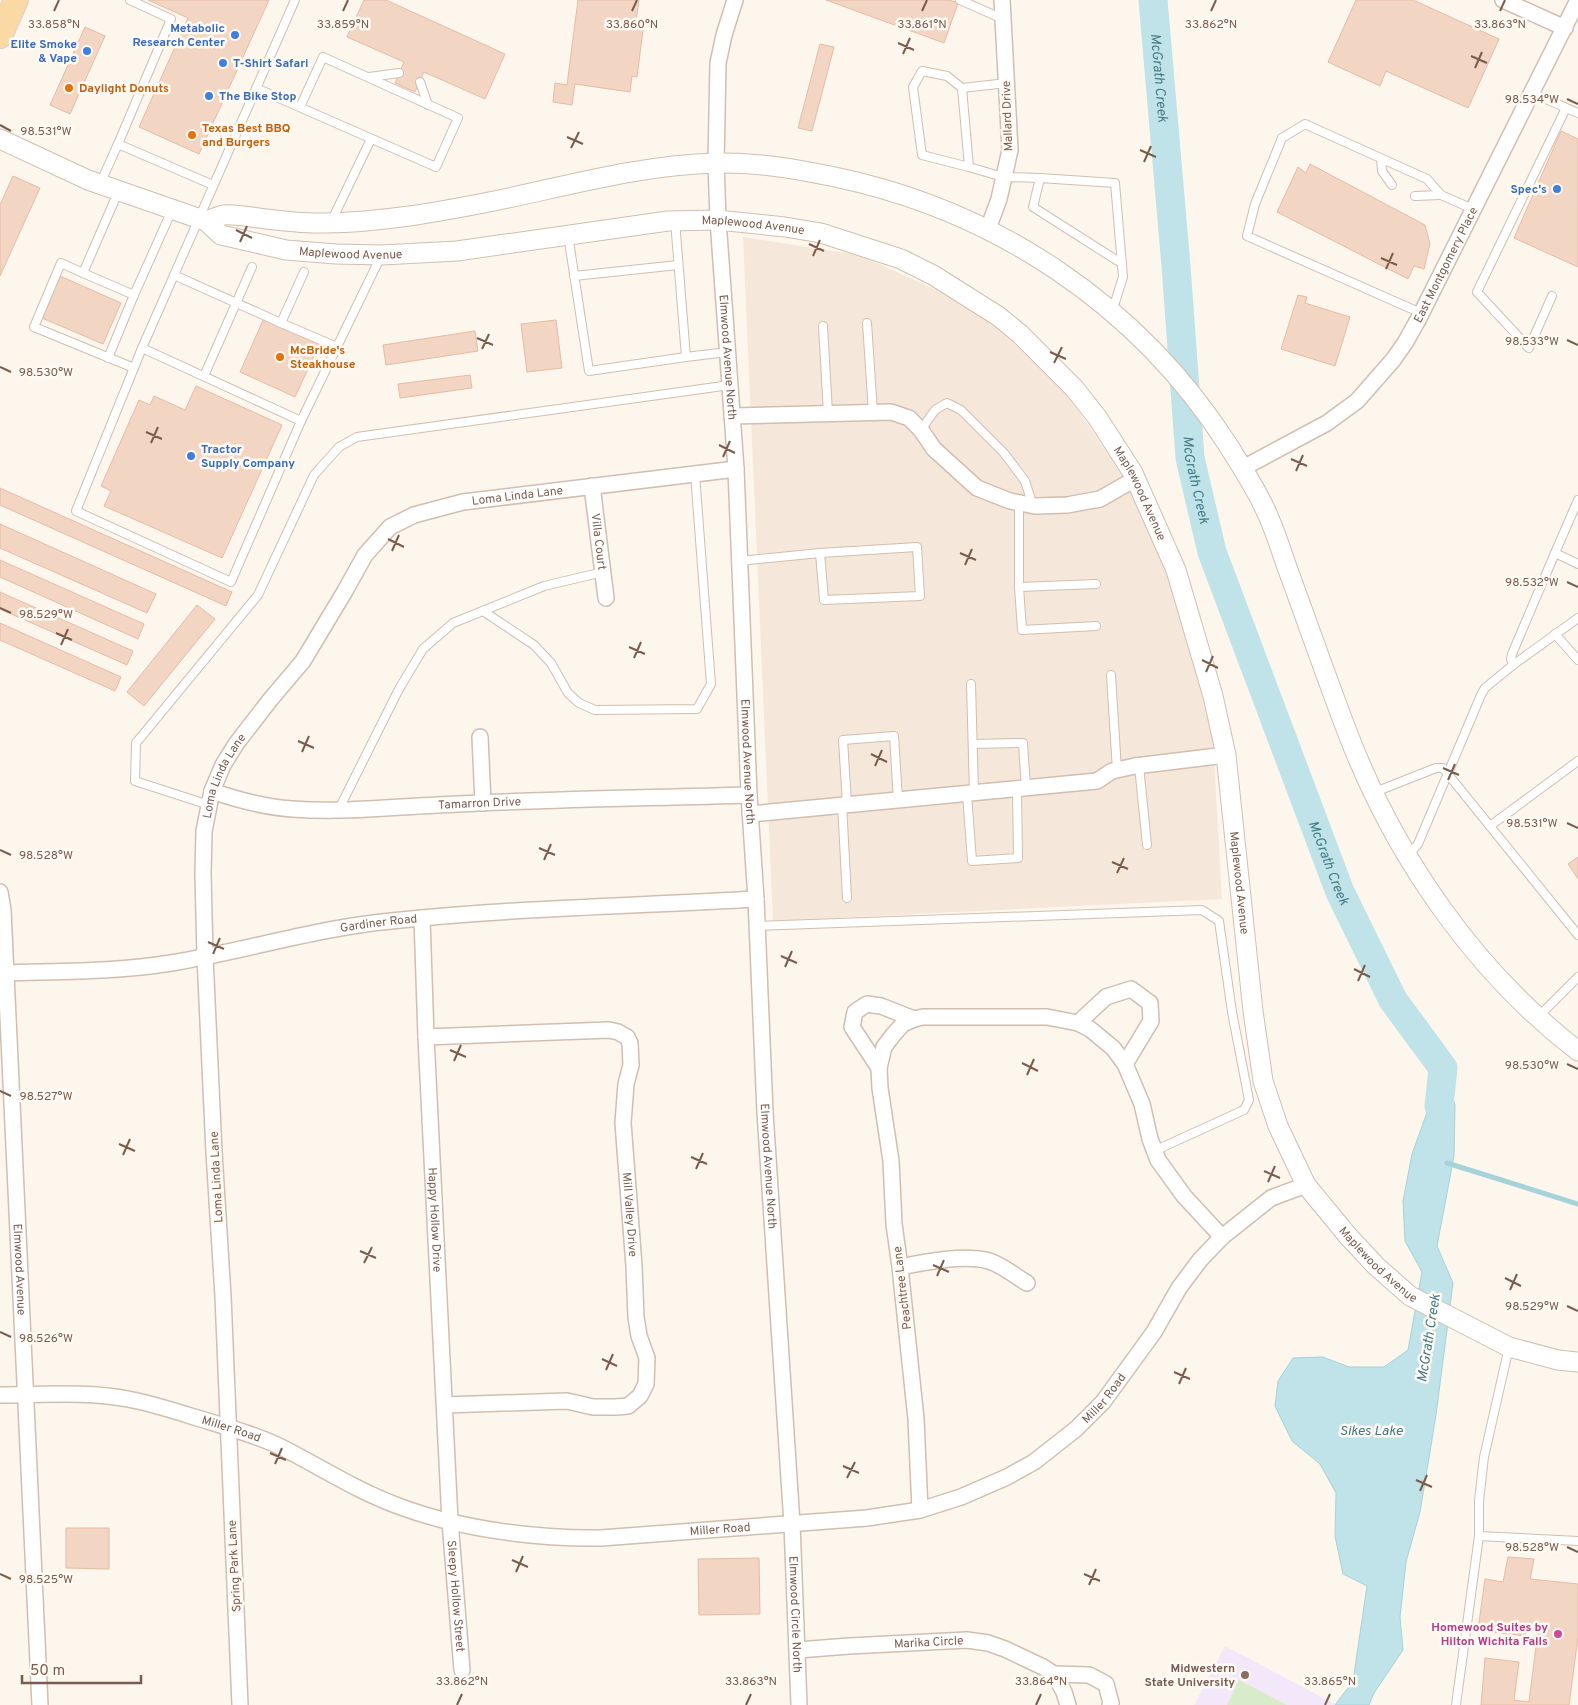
<svg xmlns="http://www.w3.org/2000/svg" width="1578" height="1705" font-family="Overpass,sans-serif">
  <style>
    .residential { fill: #f5e8da }
    .education { fill: #f3e8fa }
    .green { fill: #d8ecc9 }
    .water { fill: #bfe3e8; stroke: #a5d3da }
    .lines { fill: none; stroke-linecap: round; stroke-linejoin: round }
    .stream { stroke: #a5d3da; stroke-width: 5 }
    .river { stroke: #bfe3e8; stroke-width: 29 }
    .building { fill: #f3d5c3; stroke: #e6bba3 }
    .service-casing { stroke: #d1beb0; stroke-width: 10 }
    .minor-casing { stroke: #d1beb0; stroke-width: 18 }
    .tertiary-casing { stroke: #d1beb0; stroke-width: 21 }
    .primary-casing { stroke: #dad1cd; stroke-width: 26 }
    .service { stroke: #fff; stroke-width: 8 }
    .minor { stroke: #fff; stroke-width: 15 }
    .tertiary { stroke: #fff; stroke-width: 19 }
    .primary { stroke: #fbd9a5; stroke-width: 24 }
    .ticks { fill: none; stroke: #7a5c4d; stroke-width: 2 }
    .shop-dot { fill: #3f7fe0; stroke: #fffaf3; stroke-width: 2 }
    .food-dot { fill: #e8710a; stroke: #fffaf3; stroke-width: 2 }
    .hotel-dot { fill: #d1479c; stroke: #fffaf3; stroke-width: 2 }
    .education-dot { fill: #8d6e63; stroke: #fffaf3; stroke-width: 2 }
    .labels { text-anchor: middle; stroke-width: 5; stroke-linejoin: round; paint-order: stroke }
    .shop-label { font-size: 12px; font-weight: bold; fill: #366cbe; stroke: #fffaf3; text-anchor: end }
    .food-label { font-size: 12px; font-weight: bold; fill: #c56008; stroke: #fffaf3; text-anchor: start }
    .street-label { font-size: 12px; fill: #7a5c4d; stroke: #fffaf3 }
    .hotel-label { font-size: 12px; font-weight: bold; fill: #b23c85; stroke: #fffaf3; text-anchor: end }
    .education-label { font-size: 12px; font-weight: bold; fill: #785e54; stroke: #fffaf3; text-anchor: end }
    .water-label { font-size: 14px; font-style: italic; fill: #437c86; stroke: #fffaf3 }
    .ticks-label { font-size: 12px; text-anchor: middle; fill: #7a5c4d; stroke: #fffaf3; stroke-width: 5; stroke-linejoin: round; paint-order: stroke }
  </style>
  <rect width="100%" height="100%" fill="#fdf6ec"/>
  <path class="residential" d="M743 237 859 255 965 303 1055 377 1121 473 1169 570 1213 738 1222 899 773 921Z"/>
  <path class="education" d="M1225 1646 1337 1705H1194Z"/>
  <path class="green" d="M1239 1680 1287 1705H1227Z"/>
  <path class="water" d="M1443 1068 1455 1105 1454 1156 1437 1246 1453 1283 1436 1415 1420 1512 1406 1562 1400 1617 1403 1650 1374 1693 1369 1705H1335L1353 1681 1367 1586 1343 1574 1335 1536 1336 1493 1320 1464 1292 1441 1275 1406 1278 1381 1293 1358 1323 1357 1349 1367H1384L1408 1350 1422 1272 1405 1241 1403 1201 1412 1154Z"/>
  <g class="lines">
    <path class="stream" d="M1447 1163 1578 1204"/>
    <path class="river" id="s1" d="M1153 0 1176 266 1190 458 1212 552 1340 892 1393 1000 1443 1068 1439 1106"/>
  </g>
  <g class="building">
    <path d="M148 0H269L199 154 139 127 188 18Z"/>
    <path d="M364 0H386L505 54 485 99 424 72 415 92 395 83 404 62 347 37Z"/>
    <path d="M578 0H639L635 28 643 30 637 77 632 76 630 92 575 84 572 105 553 102 555 83 567 85Z"/>
    <path d="M826 0H949L958 3 944 43Z"/>
    <path d="M1356 0H1413L1499 39 1468 108 1386 71 1380 86 1328 62Z"/>
    <path d="M85 27 105 36 70 114 50 105Z"/>
    <path d="M820 44 834 47 812 131 798 128Z"/>
    <path d="M1561 131 1578 139V267L1514 238Z"/>
    <path d="M1310 164 1425 225 1430 244 1424 269 1414 266 1408 279 1277 212 1298 167 1306 173Z"/>
    <path d="M13 176 40 188 0 276V205Z"/>
    <path d="M60 276 121 303 103 344 42 318Z"/>
    <path d="M1298 295 1307 297 1305 303 1350 317 1335 366 1281 349Z"/>
    <path d="M264 318 320 343 295 397 240 372Z"/>
    <path d="M556 320 562 368 527 372 521 324Z"/>
    <path d="M475 331 478 351 386 365 383 345Z"/>
    <path d="M470 375 472 388 400 398 398 384Z"/>
    <path d="M196 386 282 425 222 558 104 506 111 491 101 486 139 400 150 405 154 396 185 410Z"/>
    <path d="M0 488 232 592 226 606 0 505Z"/>
    <path d="M0 524 156 594 147 613 0 548Z"/>
    <path d="M0 560 144 624 138 639 0 577Z"/>
    <path d="M0 592 133 651 127 665 0 609Z"/>
    <path d="M197 605 215 619 144 706 127 692Z"/>
    <path d="M0 623 121 677 115 691 0 640Z"/>
    <path d="M1578 857V879L1568 864Z"/>
    <path d="M66 1528H109V1569L66 1568Z"/>
    <path d="M1508 1557 1534 1559 1530 1579 1578 1584V1637L1569 1705H1481L1485 1658 1519 1662 1514 1700 1529 1702 1538 1631 1526 1630 1525 1636 1478 1630 1485 1579 1503 1582Z"/>
    <path d="M759 1558 760 1614 699 1615 698 1559Z"/>
  </g>
  <g class="lines">
    <defs>
      <g id="service">
        <path d="M295 0 142 348 301 421 381 256"/>
        <path d="M960 0 1003 19"/>
        <path d="M369 77 399 73"/>
        <path d="M420 82 428 105"/>
        <path d="M1007 83 962 88 969 167 1003 177 1040 178"/>
        <path d="M256 88 436 167 458 118 323 57 300 107"/>
        <path d="M962 88 947 76 922 71 913 87 922 155 969 167"/>
        <path d="M1532 93 1578 113"/>
        <path d="M118 144 171 19 130 0"/>
        <path d="M1381 159 1382 171 1392 185"/>
        <path d="M100 184 118 144 213 185"/>
        <path d="M119 190 83 273 134 295 172 210"/>
        <path d="M1415 196 1441 195"/>
        <path d="M332 220 371 139"/>
        <path d="M675 221 686 357 727 352"/>
        <path d="M568 235 589 371 686 357"/>
        <path d="M83 273 61 263 34 327 134 368"/>
        <path d="M174 275 281 323 304 272"/>
        <path d="M574 276 678 265"/>
        <path d="M1552 296 1529 348 1477 292 1566 108"/>
        <path d="M1112 312 1123 277 1115 183 1040 178 1033 207 1121 263"/>
        <path d="M1421 313 1247 236 1255 204 1282 138 1305 124 1427 179 1441 195 1473 209"/>
        <path d="M281 323 337 347"/>
        <path d="M867 323 873 412"/>
        <path d="M823 326 828 413"/>
        <path d="M142 348 76 511 231 582 301 421"/>
        <path d="M108 358 134 295"/>
        <path d="M204 376 252 267"/>
        <path d="M921 430 935 410 947 403 961 410 1004 453 1025 481 1033 506"/>
        <path d="M1019 503V587L1022 630 1096 626"/>
        <path d="M1555 553 1578 500"/>
        <path d="M739 561 820 553 917 547 920 596 824 600 820 553"/>
        <path d="M1019 587 1096 584"/>
        <path d="M483 611 534 645 551 663 568 693 579 703 595 710 697 709 711 684 695 474"/>
        <path d="M1555 634 1578 660"/>
        <path d="M1513 665 1578 618"/>
        <path d="M1111 675 1117 770"/>
        <path d="M971 684 974 793"/>
        <path d="M973 744 1023 743 1026 788"/>
        <path d="M1139 766 1147 845"/>
        <path d="M1375 792 1436 768H1443L1578 935"/>
        <path d="M967 794 972 861 1018 858 1017 789"/>
        <path d="M842 804 847 898"/>
        <path d="M847 804 843 740 894 736 898 800"/>
        <path d="M209 805 135 781 136 743 258 595 314 475 339 447 357 437 730 385"/>
        <path d="M339 809 399 689 423 649 453 623 544 586 603 572"/>
        <path d="M1490 826 1578 761"/>
        <path d="M1408 856 1418 844 1481 695 1485 688 1513 665 1511 659 1512 654 1555 553 1578 564"/>
        <path d="M757 926 1202 910 1219 921 1232 1012 1249 1100 1244 1110 1154 1151"/>
        <path d="M1538 1017 1578 977"/>
        <path d="M1509 1347 1484 1457 1479 1501V1536L1578 1541"/>
        <path d="M1456 1705 1479 1536"/>
      </g>
      <g id="minor">
        <path id="s2" d="M735 0 724 35 718 63 716 163 718 220 736 469 749 795 756 899 765 1112 792 1524 799 1705"/>
        <path d="M1503 0 1565 28"/>
        <path d="M988 229 999 199 1010 150 1002 0"/>
        <path d="M732 416 891 412 909 418 921 430 934 449 977 488 1010 501 1035 506 1067 505 1100 499 1135 479"/>
        <path id="s3" d="M1243 468 1327 423 1357 401 1393 360 1405 343 1419 318 1578 0"/>
        <path id="s4" d="M592 486 606 598"/>
        <path d="M480 737 483 803"/>
        <path id="s5" d="M212 791C238 800 264 807 292 809 348 813 403 806 458 804 555 799 652 798 749 795"/>
        <path d="M750 814 1097 781 1112 771 1135 766 1226 755"/>
        <path id="s6" d="M0 892 3 910 40 1705"/>
        <path id="s7" d="M422 918 426 1037 450 1521 462 1670"/>
        <path id="s8" d="M4 973C60 971 116 972 171 963 245 951 317 928 391 921 512 908 635 906 756 899"/>
        <path d="M1078 1023 1106 997 1131 989 1150 1003 1151 1021 1125 1064"/>
        <path id="s9" d="M426 1037 609 1030 618 1032 627 1037 630 1043 631 1065 626 1084 623 1123 634 1266 636 1317 639 1336 647 1358 646 1384 640 1396 628 1406 616 1407H593L567 1401 445 1405"/>
        <path d="M879 1068 852 1027 855 1012 867 1004 881 1006 914 1019"/>
        <path d="M900 1267C925 1262 965 1254 989 1261 1002 1265 1015 1276 1027 1283"/>
        <path id="s10" d="M0 1395C42 1395 86 1391 128 1399 150 1403 172 1410 194 1417 223 1426 255 1434 283 1448 322 1468 359 1492 401 1507 460 1529 538 1539 601 1538L867 1518 920 1510 961 1497 1007 1477 1034 1462 1076 1429 1103 1402 1154 1332 1179 1288 1200 1260 1222 1237 1271 1198 1306 1185"/>
        <path d="M920 1510 916 1419 900 1267 894 1224 891 1161 880 1088 879 1068 884 1047 893 1035 903 1024 914 1019 923 1017H1047L1078 1023 1090 1029 1113 1048 1125 1064 1142 1104 1150 1139 1158 1160 1184 1196 1222 1237"/>
        <path id="s11" d="M798 1650 849 1646 967 1640 988 1643 1005 1649 1043 1667 1054 1674 1064 1692 1068 1705"/>
        <path d="M1054 1674 1089 1675 1106 1684 1111 1703 1110 1705"/>
        <path id="s12" d="M240 1705 223 1296 214 1152 205 957 203 874 204 831 212 791 223 765 236 744 270 700 303 661 345 591 365 555 390 527 414 515 463 502 736 469"/>
      </g>
      <g id="tertiary">
        <path id="s13" d="M0 139 88 180 206 221 221 235 286 250 336 254 382 255 457 251 668 221 718 220 785 227 821 233 901 259 933 275 998 316 1020 334 1074 388 1097 417 1133 473 1176 570 1213 696 1226 755 1253 1011 1263 1081 1278 1126 1306 1185 1348 1236 1376 1266 1410 1296 1509 1347 1558 1360 1578 1362"/>
        <path d="M206 221C212 219 218 216 224 215 232 214 243 216 251 217 275 220 300 224 325 223 382 222 433 213 489 202 564 187 639 165 716 163 756 162 796 169 835 177 997 211 1138 305 1228 445 1241 466 1255 487 1265 509 1276 531 1282 555 1291 578 1310 630 1328 682 1348 734 1395 856 1474 971 1578 1051"/>
      </g>
      <path id="primary" d="M0 36 16 0"/>
    </defs>
    <use href="#service" class="service-casing"/>
    <use href="#minor" class="minor-casing"/>
    <use href="#tertiary" class="tertiary-casing"/>
    <use href="#primary" class="primary-casing"/>
    <use href="#service" class="service"/>
    <use href="#minor" class="minor"/>
    <use href="#tertiary" class="tertiary"/>
    <use href="#primary" class="primary"/>
  </g>
  <path class="ticks" d="M54 11 59 0M343 11 348 0M632 11 637 0M922 11 927 0M1211 11 1216 0M1500 11 1505 0M898 43 914 50M903 54 910 38M1471 56 1487 63M1475 68 1482 52M1567 99 1578 104M0 125 11 131M567 137 583 144M571 148 579 132M1140 150 1156 157M1144 162 1151 146M236 230 252 238M240 242 247 226M809 244 824 251M813 256 820 240M1381 258 1397 265M1386 269 1393 253M477 338 493 345M1567 340 1578 345M482 349 489 334M1050 352 1066 359M1054 363 1062 347M0 367 11 372M146 432 162 439M151 443 158 427M719 445 735 453M723 457 730 441M1291 459 1307 466M1296 471 1303 455M388 539 404 547M392 551 399 535M960 553 976 560M965 565 972 549M1567 582 1578 587M0 608 11 613M56 633 72 640M61 645 68 629M629 647 645 654M634 658 641 642M1202 660 1218 668M1206 672 1213 656M298 741 314 748M302 752 309 736M871 754 887 762M875 766 882 750M1443 768 1459 775M1448 780 1455 764M1567 823 1578 828M539 848 555 855M0 850 11 855M544 860 551 844M1112 862 1128 869M1117 873 1124 858M208 942 224 949M213 954 220 938M781 956 797 963M785 967 792 951M1354 969 1370 977M1358 981 1365 965M450 1050 466 1057M454 1061 461 1045M1022 1063 1038 1071M1567 1064 1578 1069M1027 1075 1034 1059M0 1091 11 1096M119 1144 135 1151M123 1155 130 1139M691 1157 707 1164M696 1169 703 1153M1264 1171 1280 1178M1268 1182 1275 1166M360 1251 376 1258M364 1263 372 1247M933 1265 949 1272M937 1276 944 1260M1505 1278 1521 1286M1510 1290 1517 1274M1567 1306 1578 1311M0 1332 11 1337M602 1359 617 1366M606 1370 613 1354M1174 1372 1190 1379M1179 1384 1186 1368M270 1453 286 1460M275 1464 282 1448M843 1466 859 1473M847 1478 855 1462M1416 1480 1432 1487M1420 1491 1427 1475M1567 1547 1578 1552M512 1560 528 1567M516 1572 523 1556M0 1574 11 1579M1084 1574 1100 1581M1089 1585 1096 1569M457 1705 462 1694M746 1705 751 1694M1036 1705 1041 1694M1325 1705 1330 1694"/>
  <g class="shop-dot">
    <circle cx="235" cy="35" r="5"/>
    <circle cx="87" cy="51" r="5"/>
    <circle cx="223" cy="63" r="5"/>
    <circle cx="209" cy="96" r="5"/>
    <circle cx="1557" cy="189" r="5"/>
    <circle cx="191" cy="456" r="5"/>
  </g>
  <g class="food-dot">
    <circle cx="69" cy="88" r="5"/>
    <circle cx="192" cy="135" r="5"/>
    <circle cx="280" cy="357" r="5"/>
  </g>
  <circle class="hotel-dot" cx="1558" cy="1634" r="5"/>
  <circle class="education-dot" cx="1245" cy="1675" r="5"/>
  <g class="labels">
    <g class="shop-label">
      <text x="225" y="32">Metabolic<tspan x="225" dy="14">Research Center</tspan></text>
      <text x="77" y="48">Elite Smoke<tspan x="77" dy="14">&amp; Vape</tspan></text>
      <text x="233" y="67" text-anchor="start">T-Shirt Safari</text>
      <text x="219" y="100" text-anchor="start">The Bike Stop</text>
      <text x="1547" y="193">Spec's</text>
      <text x="201" y="453" text-anchor="start">Tractor<tspan x="201" dy="14">Supply Company</tspan></text>
    </g>
    <g class="food-label">
      <text x="79" y="92">Daylight Donuts</text>
      <text x="202" y="132">Texas Best BBQ<tspan x="202" dy="14">and Burgers</tspan></text>
      <text x="290" y="354">McBride's<tspan x="290" dy="14">Steakhouse</tspan></text>
    </g>
    <g class="street-label">
      <text transform="translate(1007 116) rotate(-92)" y="4">Mallard Drive</text>
      <text dy="4" stroke="none"><textPath href="#s13" startOffset="779">Maplewood Avenue</textPath></text>
      <text dy="4" stroke="none"><textPath href="#s13" startOffset="374">Maplewood Avenue</textPath></text>
      <text dy="4" stroke="none"><textPath href="#s3" startOffset="296">East Montgomery Place</textPath></text>
      <text dy="4" stroke="none"><textPath href="#s2" startOffset="360">Elmwood Avenue North</textPath></text>
      <text dy="4" stroke="none"><textPath href="#s13" startOffset="1274">Maplewood Avenue</textPath></text>
      <text dy="4" stroke="none"><textPath href="#s12" startOffset="1368">Loma Linda Lane</textPath></text>
      <text dy="4" stroke="none"><textPath href="#s4" startOffset="56">Villa Court</textPath></text>
      <text dy="4" stroke="none"><textPath href="#s2" startOffset="765">Elmwood Avenue North</textPath></text>
      <text dy="4" stroke="none"><textPath href="#s12" startOffset="934">Loma Linda Lane</textPath></text>
      <text dy="4" stroke="none"><textPath href="#s5" startOffset="270">Tamarron Drive</textPath></text>
      <text dy="4" stroke="none"><textPath href="#s13" startOffset="1679">Maplewood Avenue</textPath></text>
      <text dy="4" stroke="none"><textPath href="#s8" startOffset="379">Gardiner Road</textPath></text>
      <text dy="4" stroke="none"><textPath href="#s2" startOffset="1170">Elmwood Avenue North</textPath></text>
      <text transform="translate(216 1177) rotate(-93)" y="4">Loma Linda Lane</text>
      <text dy="4" stroke="none"><textPath href="#s9" startOffset="382">Mill Valley Drive</textPath></text>
      <text dy="4" stroke="none"><textPath href="#s7" startOffset="302">Happy Hollow Drive</textPath></text>
      <text dy="4" stroke="none"><textPath href="#s13" startOffset="2099">Maplewood Avenue</textPath></text>
      <text dy="4" stroke="none"><textPath href="#s6" startOffset="378">Elmwood Avenue</textPath></text>
      <text transform="translate(902 1288) rotate(-97)" y="4">Peachtree Lane</text>
      <text dy="4" stroke="none"><textPath href="#s10" startOffset="1166">Miller Road</textPath></text>
      <text dy="4" stroke="none"><textPath href="#s10" startOffset="236">Miller Road</textPath></text>
      <text dy="4" stroke="none"><textPath href="#s10" startOffset="746">Miller Road</textPath></text>
      <text transform="translate(234 1566) rotate(-93)" y="4">Spring Park Lane</text>
      <text dy="4" stroke="none"><textPath href="#s7" startOffset="679">Sleepy Hollow Street</textPath></text>
      <text dy="4" stroke="none"><textPath href="#s2" startOffset="1619">Elmwood Circle North</textPath></text>
      <text dy="4" stroke="none"><textPath href="#s11" startOffset="131">Marika Circle</textPath></text>
    </g>
    <g class="hotel-label">
      <text x="1548" y="1631">Homewood Suites by<tspan x="1548" dy="14">Hilton Wichita Falls</tspan></text>
    </g>
    <g class="education-label">
      <text x="1235" y="1672">Midwestern<tspan x="1235" dy="14">State University</tspan></text>
    </g>
    <g class="water-label">
      <text dy="5" stroke="none"><textPath href="#s1" startOffset="78">McGrath Creek</textPath></text>
      <text dy="5" stroke="none"><textPath href="#s1" startOffset="482">McGrath Creek</textPath></text>
      <text dy="5" stroke="none"><textPath href="#s1" startOffset="888">McGrath Creek</textPath></text>
      <text transform="translate(1428 1338) rotate(-81)" y="5">McGrath Creek</text>
      <text x="1371" y="1435">Sikes Lake</text>
    </g>
  </g>
  <g class="ticks-label">
    <text x="54" y="28">33.858°N</text>
    <text x="343" y="28">33.859°N</text>
    <text x="922" y="28">33.861°N</text>
    <text x="1211" y="28">33.862°N</text>
    <text x="1500" y="28">33.863°N</text>
    <text x="632" y="28">33.860°N</text>
    <text x="1532" y="103">98.534°W</text>
    <text x="46" y="135">98.531°W</text>
    <text x="1532" y="345">98.533°W</text>
    <text x="46" y="376">98.530°W</text>
    <text x="1532" y="586">98.532°W</text>
    <text x="46" y="618">98.529°W</text>
    <text x="1532" y="827">98.531°W</text>
    <text x="46" y="859">98.528°W</text>
    <text x="1532" y="1069">98.530°W</text>
    <text x="46" y="1100">98.527°W</text>
    <text x="1532" y="1310">98.529°W</text>
    <text x="46" y="1342">98.526°W</text>
    <text x="1532" y="1551">98.528°W</text>
    <text x="46" y="1583">98.525°W</text>
    <text x="462" y="1685">33.862°N</text>
    <text x="751" y="1685">33.863°N</text>
    <text x="1041" y="1685">33.864°N</text>
    <text x="1330" y="1685">33.865°N</text>
  </g>
  <path d="M22 1675v8h119v-8" fill="none" stroke="#7a5c4d" stroke-width="2.5"/>
  <text x="30" y="1675" font-size="15" fill="#7a5c4d" stroke="#fffaf3" stroke-width="4" paint-order="stroke">50 m</text>
</svg>
